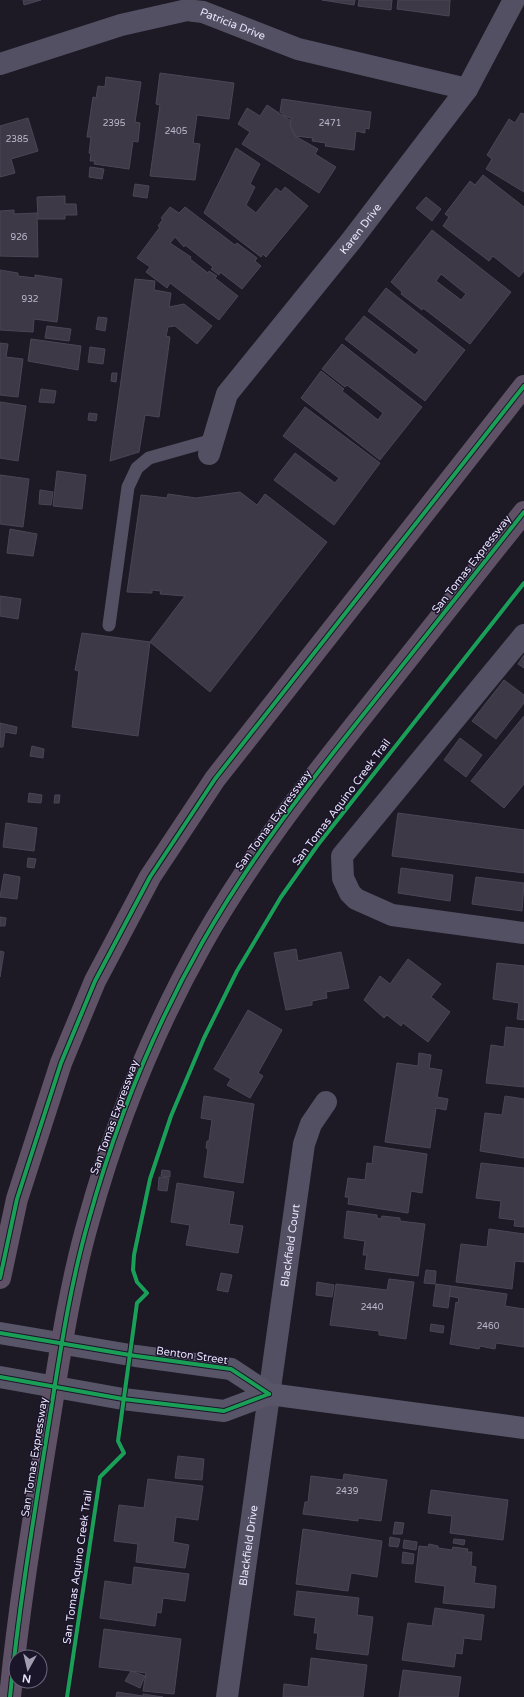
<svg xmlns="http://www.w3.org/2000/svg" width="524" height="1697" font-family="'Varela Round',sans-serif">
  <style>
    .building { fill: #3d3946; stroke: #4b4657; fill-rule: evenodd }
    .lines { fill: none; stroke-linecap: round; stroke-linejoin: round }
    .service { stroke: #535064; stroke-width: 13 }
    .minor { stroke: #535064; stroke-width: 22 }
    .secondary { stroke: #585569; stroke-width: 22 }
    .trunk { stroke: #5f5266; stroke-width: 22 }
    .cycleway-casing { stroke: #1b152a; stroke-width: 6 }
    .cycleway { stroke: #1a9f57; stroke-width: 4 }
    .labels { text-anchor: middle; stroke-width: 3; stroke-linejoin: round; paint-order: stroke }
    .number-label { font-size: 9px; fill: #bdb8ce }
    .street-label { font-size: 11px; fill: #e8e2fb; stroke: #1b152a }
  </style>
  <rect width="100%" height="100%" fill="#1d1a25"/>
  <g class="building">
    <path d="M23 0H41L24 5Z"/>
    <path d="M322 0H355L354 5Z"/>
    <path d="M359 0H392L391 10 358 6Z"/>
    <path d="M398 0H450L449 16 397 9Z"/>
    <path d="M160 73 234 83 229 119 197 115 193 143 200 144 195 180 150 176 160 105 156 104Z"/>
    <path d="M106 77 141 82 135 122 140 123 138 142 133 141 129 169 94 164 95 161H90L91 154 89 153 91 137H87L93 97 96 98 98 86 105 87Z"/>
    <path d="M282 99 371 112 369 129 365 128V133L356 131 354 150 325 146 326 143 312 141 313 138 295 136 290 125 291 118 283 116V113L280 112Z"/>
    <path d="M267 105 291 121 290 125 295 136 318 149 315 154 336 167 319 193 242 144 250 132 238 124 247 108 260 116Z"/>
    <path d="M521 113 524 114V192L486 169 492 159 487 155 509 119 515 123Z"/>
    <path d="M28 118 38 151 11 159 15 173 0 177V126Z"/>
    <path d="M236 148 260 164 250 184 255 187 246 205 256 213 276 188 281 192 285 187 308 206 266 257 263 254 261 257 204 213Z"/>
    <path d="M90 167 104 169 102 179 89 177Z"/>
    <path d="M483 175 524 207V271L519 277 493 256 489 261 443 226 449 217 445 214 470 181 475 185Z"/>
    <path d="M135 184 149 186 147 198 133 196Z"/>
    <path d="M65 196V204H76L77 215H65V219H38L37 197Z"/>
    <path d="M426 197 441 209 432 221 416 208Z"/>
    <path d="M170 207 179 213 185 207 235 245 237 243 257 258 255 261 261 266 242 289 220 272 219 275 211 269 213 267 185 245 184 247 175 237 170 243 191 257 190 259 208 273 209 271 217 276 215 278 238 296 219 320 170 283 167 288 146 272 150 267 137 258 160 227 158 226 163 219 161 218Z"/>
    <path d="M14 210V214L37 213 38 257 0 256V211Z"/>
    <path d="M432 230 511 292 470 344 423 308 422 310 401 294 402 292 391 282ZM441 274 466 294 461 300 436 281Z"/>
    <path d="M0 270 18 273V276L35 278V275L62 279 57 322 34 319 33 332 0 330Z"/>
    <path d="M135 279 155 281 154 290 171 293 169 307 184 304 212 326 197 344 175 326 168 327 166 336 170 337 159 417 145 415 139 452 110 461Z"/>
    <path d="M386 288 465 350 425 401 345 339 364 316 415 355 419 350 368 311Z"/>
    <path d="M98 317 107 318 105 331 96 329Z"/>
    <path d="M47 326 71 329 69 341 45 338Z"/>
    <path d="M31 339 81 346 78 370 28 361Z"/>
    <path d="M0 343 8 344 6 357 23 359 18 397 0 395Z"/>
    <path d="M342 344 422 407 380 460 301 398 321 371 344 389 342 391 378 420 383 413 347 385 345 387 322 369Z"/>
    <path d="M90 347 105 349 103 364 88 362Z"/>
    <path d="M112 373H117L116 382 111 381Z"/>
    <path d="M41 389 56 391 54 403 39 402Z"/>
    <path d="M0 402 26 406 18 461 0 458Z"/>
    <path d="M305 407 380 463 334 525 274 480 295 453 335 483 339 478 283 436Z"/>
    <path d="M89 413 97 414 96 421 88 420Z"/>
    <path d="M57 471 86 475 82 509 53 506Z"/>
    <path d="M0 475 29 479 23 527 0 524Z"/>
    <path d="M40 490 53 492 51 505 39 504Z"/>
    <path d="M240 492 257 505 265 494 327 542 210 692 150 642 185 596 160 594 161 591 152 590V593L127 592 141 495 167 498 168 494 196 498Z"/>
    <path d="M10 529 37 534 33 556 7 553Z"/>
    <path d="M0 596 21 599 18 619 0 616Z"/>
    <path d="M82 633 150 642 138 736 72 727 79 671 75 670Z"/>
    <path d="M524 655V668L518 664Z"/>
    <path d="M504 680 524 695V703L496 739 472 721Z"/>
    <path d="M524 716V784L504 808 471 781Z"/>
    <path d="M0 723 17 727 16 734 5 732 3 747H0Z"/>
    <path d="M460 738 482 755 466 777 444 760Z"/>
    <path d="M32 746 44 749 43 758 30 756Z"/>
    <path d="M29 793 42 795 41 803 28 802Z"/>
    <path d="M55 795H60L59 803H54Z"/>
    <path d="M398 813 524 830V873L392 856Z"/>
    <path d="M6 823 37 828 34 851 3 847Z"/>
    <path d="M28 858 36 859 34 868 27 867Z"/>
    <path d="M401 868 453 875 450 901 398 893Z"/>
    <path d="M4 874 20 877 17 899 0 897Z"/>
    <path d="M476 877 524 883 522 911 472 904Z"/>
    <path d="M0 917 6 918 5 926H0Z"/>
    <path d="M296 949 298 961 341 952 349 988 326 992 327 998 312 1001V1005L286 1010 274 953Z"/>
    <path d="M0 951 4 952 0 977Z"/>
    <path d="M408 959 441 984 431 997 450 1012 428 1042 403 1023 401 1026 387 1015 384 1018 364 1000 380 976 390 984Z"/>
    <path d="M497 963 524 966V1020L517 1019 519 1003 493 999Z"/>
    <path d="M248 1010 282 1030 258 1073 263 1076 250 1098 227 1085 231 1079 214 1069Z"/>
    <path d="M506 1027 524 1029V1087L486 1083 491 1045 504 1047Z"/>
    <path d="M419 1053 431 1055 429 1068 442 1070 437 1097 448 1099 446 1110 436 1108 430 1148 385 1142 397 1063 418 1066Z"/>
    <path d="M204 1096 254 1104 243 1183 204 1177 208 1149 206 1148 207 1141H209L212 1120 201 1118Z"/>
    <path d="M505 1096 524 1099V1158L480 1151 485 1113 502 1115Z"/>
    <path d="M374 1146 427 1154 422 1193 411 1191 408 1213 348 1204 349 1197H345L348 1178 365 1180 367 1163 372 1164Z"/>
    <path d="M481 1163 524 1168V1227L514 1226 515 1220 499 1218 501 1201 476 1198Z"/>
    <path d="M162 1170 170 1171V1177L161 1176Z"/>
    <path d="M159 1177 169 1178 167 1191 158 1190Z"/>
    <path d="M177 1183 234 1192 229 1224 243 1226 238 1253 186 1245 190 1225 171 1222Z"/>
    <path d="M347 1211 377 1215V1218L381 1219 382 1216 400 1218V1221L425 1224 418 1276 365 1269 367 1255H363L365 1241 344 1238Z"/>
    <path d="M489 1229 524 1234V1262L515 1261 512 1289 456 1282 461 1244 487 1247Z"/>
    <path d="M426 1270 436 1271 435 1284 424 1283Z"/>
    <path d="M221 1273 232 1275 228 1292 217 1290Z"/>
    <path d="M389 1279 414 1282 406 1339 379 1335V1331L330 1325 336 1284 387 1290Z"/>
    <path d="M317 1282 334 1285 332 1297 316 1295Z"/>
    <path d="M436 1284 451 1286 448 1308 433 1306Z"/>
    <path d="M451 1286 507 1294 505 1306 524 1309V1347L496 1343 495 1349 480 1346 479 1349 450 1344 456 1302 458 1303 459 1298 449 1296Z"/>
    <path d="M431 1324 444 1326 443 1333 430 1331Z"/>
    <path d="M178 1456 204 1459 202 1480 175 1478Z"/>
    <path d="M344 1474 387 1480 381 1521 358 1518V1521L303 1514 305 1502H308L311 1476 343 1480Z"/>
    <path d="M148 1479 203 1486 198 1520 176 1517 173 1542 189 1545 185 1568 136 1562 138 1544 114 1541 119 1505 144 1508Z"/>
    <path d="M431 1490 508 1500 503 1540 450 1533 452 1516 428 1513Z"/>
    <path d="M395 1522 404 1523 402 1534H393Z"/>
    <path d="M303 1529 382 1541 377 1577 351 1573 348 1591 296 1584Z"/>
    <path d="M390 1537 400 1539 398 1547 389 1546Z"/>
    <path d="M454 1539 465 1540 464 1545 453 1543Z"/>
    <path d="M404 1540 417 1542 416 1550 403 1548Z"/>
    <path d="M429 1544 438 1546V1548L452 1550 453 1547 468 1549 467 1552H472L471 1566 476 1567 474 1583 496 1586 494 1608 443 1603 445 1586 415 1582 419 1546 428 1547Z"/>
    <path d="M403 1552 414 1554 413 1564 402 1563Z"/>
    <path d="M134 1567 189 1574 185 1601 163 1598 161 1613 157 1612 155 1626 100 1618 105 1581 132 1585Z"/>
    <path d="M297 1591 359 1598 357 1615 373 1617 368 1655 316 1649 318 1633H314L316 1618 294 1615Z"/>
    <path d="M435 1608 484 1615 481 1640 464 1638 462 1654 456 1653 454 1667 402 1660 408 1623 432 1626Z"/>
    <path d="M104 1629 181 1639 174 1694 143 1691 146 1673 99 1667Z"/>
    <path d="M311 1658 367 1665 363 1697H283L284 1684 308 1687Z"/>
    <path d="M403 1670 461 1677 458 1697H399Z"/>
    <path d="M131 1671 145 1676 140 1688 125 1681Z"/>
    <path d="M117 1692 143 1696V1694L163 1697H116Z"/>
  </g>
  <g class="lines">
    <path class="service" d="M109 625 128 487 137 468 149 458 213 440"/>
    <g class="minor">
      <path id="s1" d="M0 64 121 25 187 10 203 12 298 49 467 89"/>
      <path id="s2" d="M209 454 227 394 351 241 467 89 514 0"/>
      <path d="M524 635 342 856 343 878 350 893 356 899 392 915 524 933"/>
      <path id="s3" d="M227 1697 304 1144 311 1124 326 1102"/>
    </g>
    <g class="secondary">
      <path d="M0 1333 136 1356 231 1369 269 1394 524 1428"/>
      <path d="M0 1377 123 1399 224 1411 269 1394"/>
    </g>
    <g class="trunk">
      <path d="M0 1278 17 1199 61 1063 95 981 150 877 215 779 524 386"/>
      <path d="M10 1697C18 1615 31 1534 44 1453 57 1375 67 1295 89 1219 116 1122 153 1030 202 943 249 860 308 784 367 710 420 644 472 578 524 512"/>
    </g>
    <defs>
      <g id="cycleway">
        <path d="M0 1278 17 1199 61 1063 95 981 150 877 215 779 524 386"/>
        <path d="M0 1333 136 1356 231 1369 269 1394"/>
        <path d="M0 1377 123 1399 224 1411 269 1394"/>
        <path d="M10 1697C18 1615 31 1534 44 1453 57 1375 67 1295 89 1219 116 1122 153 1030 202 943 249 860 308 784 367 710 420 644 472 578 524 512"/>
        <path d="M67 1697 100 1477 124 1453 118 1441 137 1303 147 1293 137 1282 133 1270 134 1255 150 1179 171 1116 204 1038 237 971 281 897 317 846 524 583"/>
      </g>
    </defs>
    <use href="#cycleway" class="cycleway-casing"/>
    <use href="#cycleway" class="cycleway"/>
  </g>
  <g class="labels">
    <g class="number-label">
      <text x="114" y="126">2395</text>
      <text x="330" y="126">2471</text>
      <text x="176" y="134">2405</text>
      <text x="17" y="142">2385</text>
      <text x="19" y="240">926</text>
      <text x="30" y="302">932</text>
      <text x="372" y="1310">2440</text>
      <text x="488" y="1329">2460</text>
      <text x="347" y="1494">2439</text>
    </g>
    <g class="street-label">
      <text dy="4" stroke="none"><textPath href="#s1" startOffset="243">Patricia Drive</textPath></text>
      <text dy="4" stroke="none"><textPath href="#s2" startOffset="275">Karen Drive</textPath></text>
      <text transform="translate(471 564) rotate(-52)" y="4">San Tomas Expressway</text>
      <text transform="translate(341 802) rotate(-53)" y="4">San Tomas Aquino Creek Trail</text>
      <text transform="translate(273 820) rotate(-54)" y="4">San Tomas Expressway</text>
      <text transform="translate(114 1117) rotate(-70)" y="4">San Tomas Expressway</text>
      <text dy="4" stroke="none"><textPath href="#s3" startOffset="456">Blackfield Court</textPath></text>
      <text transform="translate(192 1355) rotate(8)" y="4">Benton Street</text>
      <text transform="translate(34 1457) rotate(-81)" y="4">San Tomas Expressway</text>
      <text dy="4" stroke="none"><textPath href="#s3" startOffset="153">Blackfield Drive</textPath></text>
      <text transform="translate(77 1567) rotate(-82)" y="4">San Tomas Aquino Creek Trail</text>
    </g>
  </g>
  <g transform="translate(28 1669) rotate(188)"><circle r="19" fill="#1b152a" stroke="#6d677e"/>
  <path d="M0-3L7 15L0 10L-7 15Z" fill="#a19cb0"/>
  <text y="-6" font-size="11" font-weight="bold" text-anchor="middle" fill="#e8e2fb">N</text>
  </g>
</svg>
